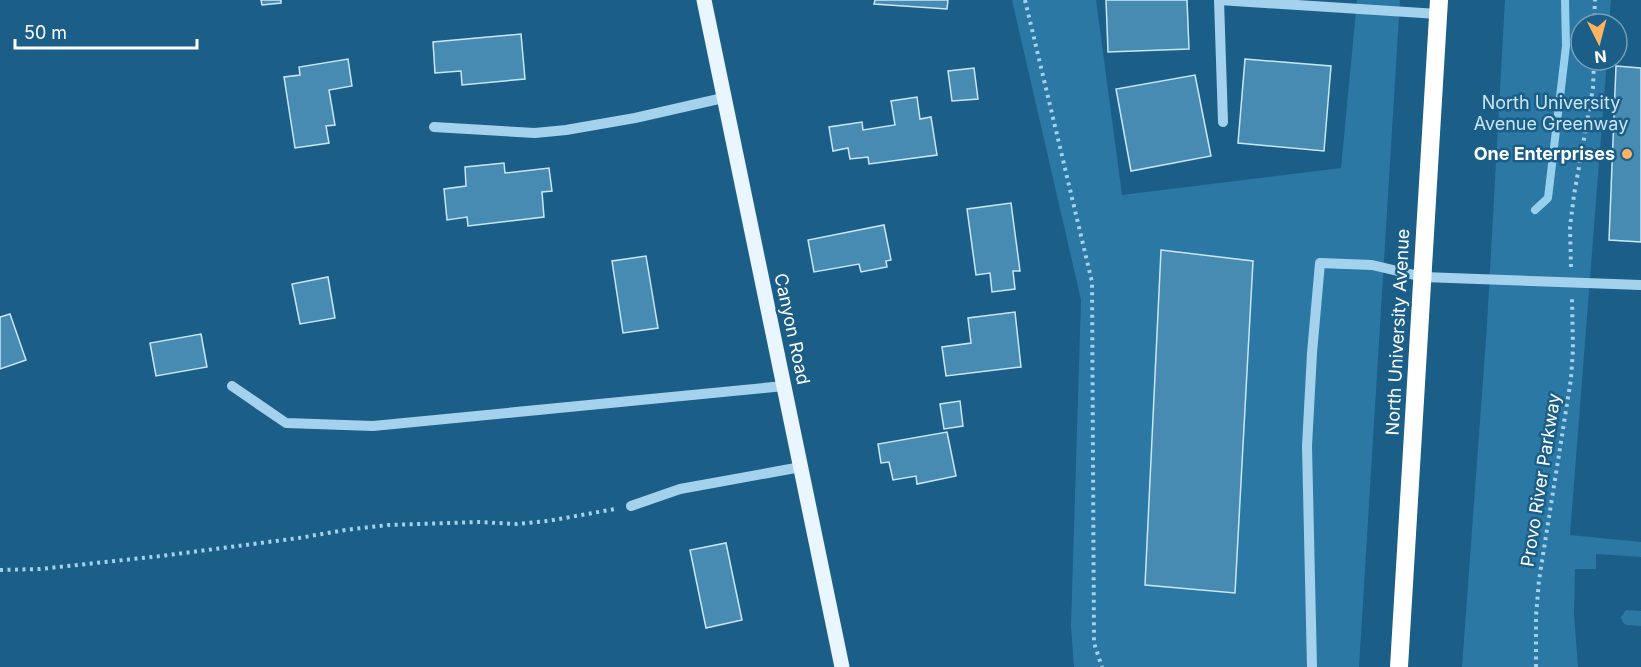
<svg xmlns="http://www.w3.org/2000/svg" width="1641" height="667" font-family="Inter,sans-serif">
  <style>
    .green { fill: #2b78a5 }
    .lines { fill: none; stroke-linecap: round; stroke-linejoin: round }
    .stream { stroke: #97cfee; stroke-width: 8 }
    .building { fill: #488bb2; stroke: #c9e7f9; stroke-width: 1.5 }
    .path { stroke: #a4d1ec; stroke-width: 4; stroke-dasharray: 3 4.5; stroke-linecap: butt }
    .minor { stroke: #a4d1ec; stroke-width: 10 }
    .major { stroke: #e9f5ff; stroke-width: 15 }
    .highway { stroke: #fff; stroke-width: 18 }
    .poi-dot { fill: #fdb461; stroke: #1b5e88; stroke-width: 2 }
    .labels { text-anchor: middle; stroke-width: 5; stroke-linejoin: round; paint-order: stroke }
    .park-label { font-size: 18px; fill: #c9e7f9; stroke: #1b5e88 }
    .poi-label { font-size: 18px; font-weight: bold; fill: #fff; stroke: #1b5e88; text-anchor: end }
    .street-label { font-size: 18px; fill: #fff; stroke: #1b5e88 }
  </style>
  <rect width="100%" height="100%" fill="#1b5e88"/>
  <g class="green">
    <path d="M1012 0H1096L1122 195 1341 168 1357 0H1400L1359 667H1074L1071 626 1081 300Z"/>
    <path d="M1505 0H1611L1609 24H1581V60H1607L1570 535 1641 542V557L1596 554V569H1575L1574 615 1578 667H1462L1487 325Z"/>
    <path d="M1626 610 1641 611V626L1627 625 1623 623 1621 617Z"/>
  </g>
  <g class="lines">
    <path class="stream" d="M1535 210 1548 198 1566 46 1565 0"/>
  </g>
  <g class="building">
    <path d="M261 0H281V3L262 5Z"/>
    <path d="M875 0H948L947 9 874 4Z"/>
    <path d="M1106 0H1187L1189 49 1108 52Z"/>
    <path d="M521 34 525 79 462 85 461 71 435 73 433 42Z"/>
    <path d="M348 59 352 86 329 90 335 125 326 126 329 143 295 148 284 77 300 75 299 67Z"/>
    <path d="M1245 59 1331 66 1324 151 1238 143Z"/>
    <path d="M1616 66 1641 68V242L1609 240Z"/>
    <path d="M974 68 978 99 952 101 948 71Z"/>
    <path d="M1195 75 1211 156 1131 171 1116 89Z"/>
    <path d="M917 97 920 119 931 117 937 155 869 164 868 157 850 159 848 148 833 151 829 127 862 122 863 130 895 125 891 101Z"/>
    <path d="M504 163 505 173 549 168 552 191 542 192 544 217 468 226 467 217 447 220 444 189 466 186 465 167Z"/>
    <path d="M1011 203 1020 271H1013L1015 289 992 292 990 273 976 275 967 209Z"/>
    <path d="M884 225 891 260 886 261 887 267 861 272 859 264 814 272 808 240Z"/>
    <path d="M1161 250 1253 261 1235 593 1145 585Z"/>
    <path d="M646 256 658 328 623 333 612 261Z"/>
    <path d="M328 277 335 318 300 324 292 284Z"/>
    <path d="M1015 312 1021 367 946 376 942 347 971 343 968 318Z"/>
    <path d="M10 314 26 360 0 369V317Z"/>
    <path d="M201 334 207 367 156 376 150 343Z"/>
    <path d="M960 401 963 426 944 429 940 404Z"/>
    <path d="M947 432 956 476 917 484 916 476 893 480 889 462 881 463 878 444Z"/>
    <path d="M726 543 742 620 706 628 690 550Z"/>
  </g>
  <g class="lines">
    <g class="path">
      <path d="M1025 0 1092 282 1094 643 1102 667"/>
      <path d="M1594 24 1595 0"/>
      <path d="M1571 267 1570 227 1574 195 1593 88 1594 60"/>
      <path d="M0 570 40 569 161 556 299 538 345 530 388 525 478 522 517 524 548 521 615 509"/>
      <path d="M1536 667V616L1539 580 1571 379 1573 349 1572 299"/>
    </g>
    <g class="minor">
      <path d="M1219 0 1438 14"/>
      <path d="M1219 0 1223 122"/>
      <path d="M434 127 535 133 566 130 635 118 723 98"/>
      <path d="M232 386 286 423 373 426 784 386"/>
      <path d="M631 506 680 489 801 467"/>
      <path d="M1312 667 1307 446 1312 353 1320 263 1372 265 1423 277 1641 285"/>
    </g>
    <path class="major" d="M704 0 842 667"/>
    <path class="highway" d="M1399 667 1439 0"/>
  </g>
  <circle class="poi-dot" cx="1627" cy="154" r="6"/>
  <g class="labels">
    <g class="park-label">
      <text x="1551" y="109">North University<tspan x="1551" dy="21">Avenue Greenway</tspan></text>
    </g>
    <g class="poi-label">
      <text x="1615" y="160">One Enterprises</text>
    </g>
    <g class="street-label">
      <text transform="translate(792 329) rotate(78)" y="6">Canyon Road</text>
      <text transform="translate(1398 332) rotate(-87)" y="6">North University Avenue</text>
      <text transform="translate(1541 480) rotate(-81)" y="6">Provo River Parkway</text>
    </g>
  </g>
  <g transform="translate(1599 42) rotate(174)"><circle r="28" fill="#1b5e88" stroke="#769eb8" stroke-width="1.5"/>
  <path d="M0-4.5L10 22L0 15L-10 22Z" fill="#fdb461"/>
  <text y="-9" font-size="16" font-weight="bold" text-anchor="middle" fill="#ffffff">N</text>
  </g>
  <path d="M15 39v9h182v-9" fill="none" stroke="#ffffff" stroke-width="3"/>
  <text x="24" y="39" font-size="18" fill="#ffffff" stroke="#1b5e88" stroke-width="4.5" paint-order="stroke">50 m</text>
</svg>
